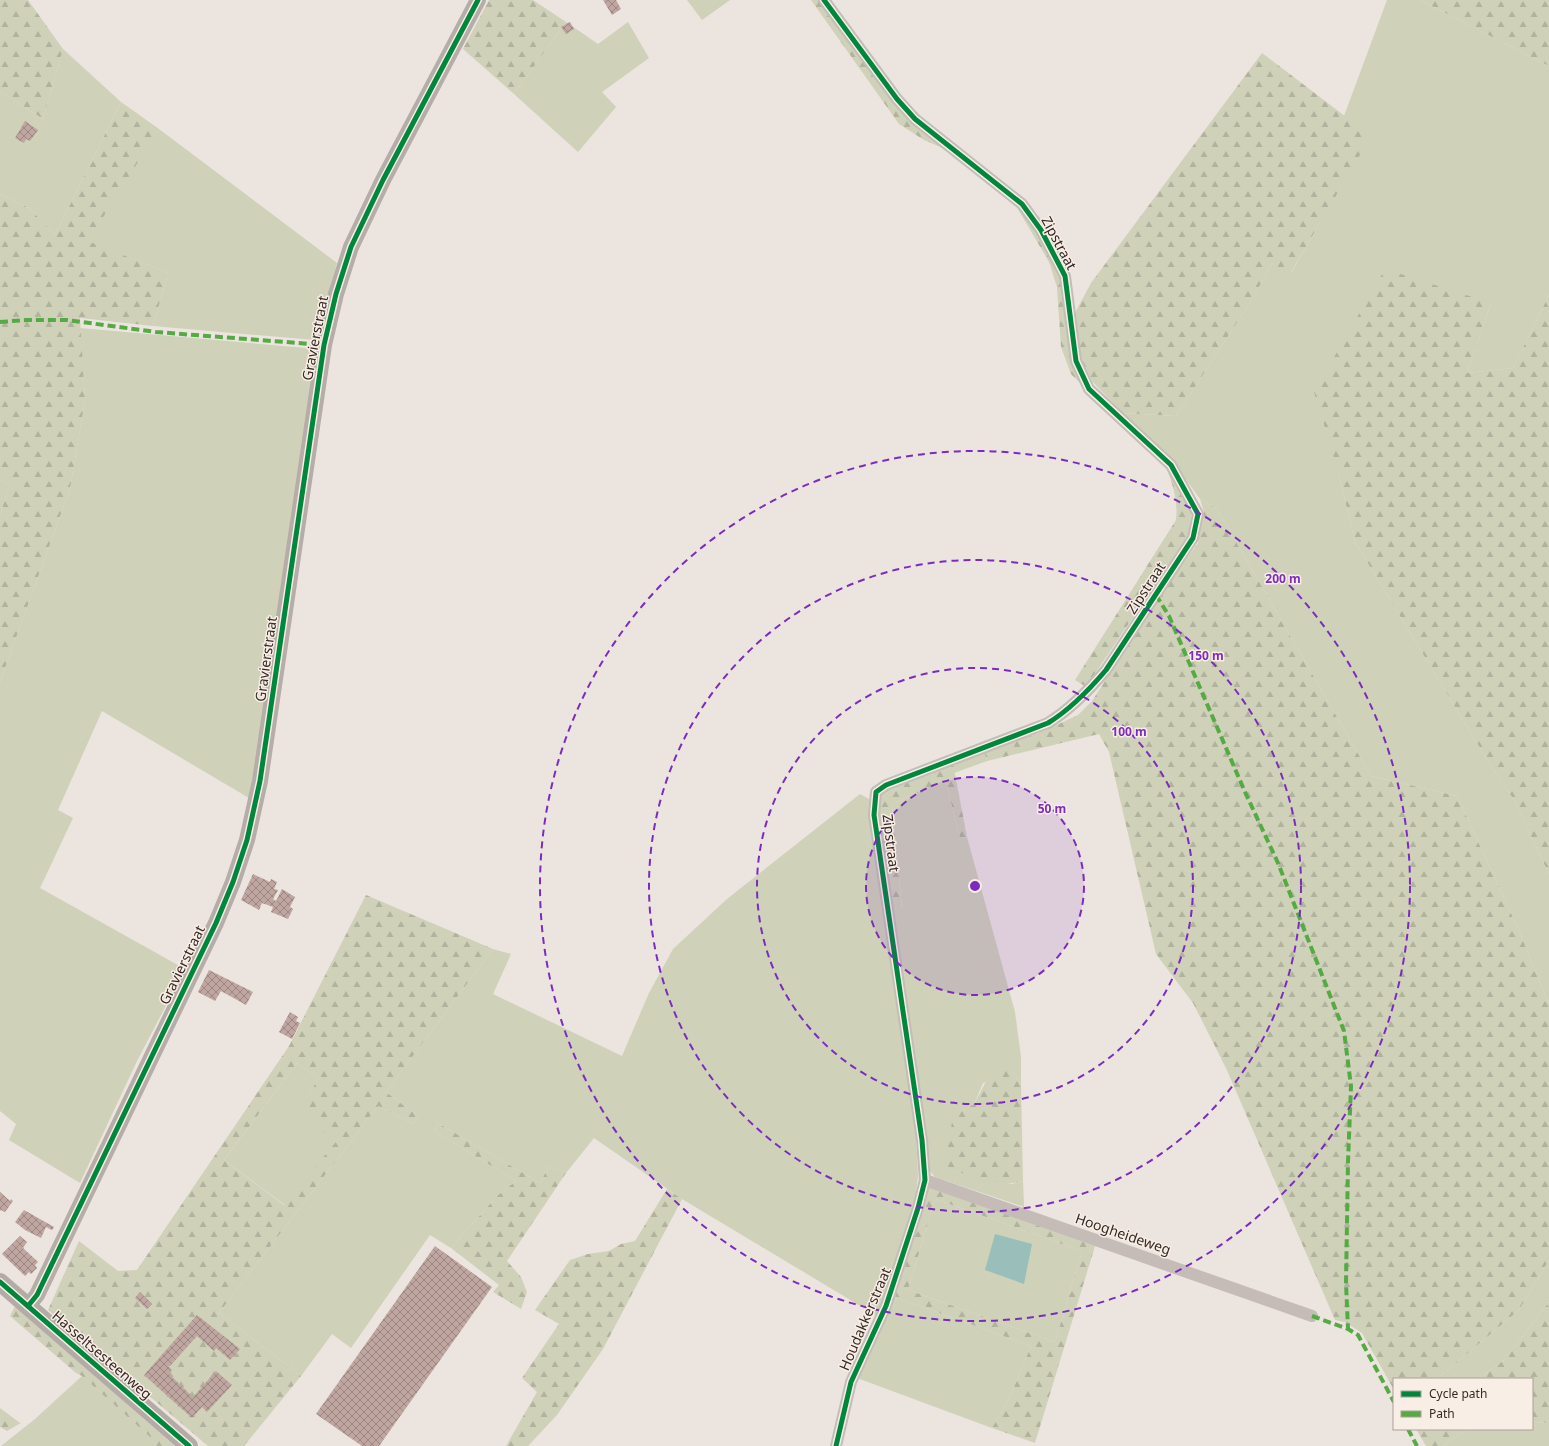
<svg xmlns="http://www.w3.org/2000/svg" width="1549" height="1446" font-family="'Noto Sans',sans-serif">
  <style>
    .green { fill: #cfd1b8 }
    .forest { fill: url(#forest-firs); fill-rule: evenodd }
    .water { fill: #9abfbb }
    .building { fill: url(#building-cross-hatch) }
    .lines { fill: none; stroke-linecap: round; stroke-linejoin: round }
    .street { stroke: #c5bcb8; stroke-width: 12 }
    .secondary { stroke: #b6aca8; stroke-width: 16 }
    .primary { stroke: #b4aba7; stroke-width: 18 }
    .quiet { stroke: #54ab44; stroke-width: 4; stroke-dasharray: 8 4; stroke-linecap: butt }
    .cycleway-casing { stroke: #f9eee5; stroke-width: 8 }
    .cycleway { stroke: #00873e; stroke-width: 5 }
    .ring { fill: none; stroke: #7b2cbf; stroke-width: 2; stroke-dasharray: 7 5 }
    .labels { text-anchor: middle; stroke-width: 3; stroke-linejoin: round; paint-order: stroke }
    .street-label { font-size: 14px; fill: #352926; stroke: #f9eee5 }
    .centre { fill: #7b2cbf; stroke: #f9eee5; stroke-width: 2 }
    .ring-label { font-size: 12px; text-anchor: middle; font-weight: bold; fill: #7b2cbf; stroke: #f9eee5; stroke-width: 3; stroke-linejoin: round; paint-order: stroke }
  </style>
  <defs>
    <pattern id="forest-firs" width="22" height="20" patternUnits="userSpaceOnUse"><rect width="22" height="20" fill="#cfd1b8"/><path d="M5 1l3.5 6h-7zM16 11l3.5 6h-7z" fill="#b2b39e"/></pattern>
    <pattern id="building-cross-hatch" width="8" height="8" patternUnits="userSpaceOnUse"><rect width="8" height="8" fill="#c0a6a0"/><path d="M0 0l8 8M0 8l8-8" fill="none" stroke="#9d8782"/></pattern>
  </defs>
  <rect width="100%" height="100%" fill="#ece4df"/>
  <g class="green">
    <path d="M687 0H730L702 20Z"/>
    <path d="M1387 0H1420L1549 66V295L1513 368 1467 373 1491 303 1338 471 1355 542 1489 763 1514 800 1549 874V1005L1521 935 1457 796 1371 776 1217 509 1200 499 1171 459 1122 413 1176 416 1253 298 1272 263 1291 273 1370 136 1344 116Z"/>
    <path d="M566 22 598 44 628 22 649 58 602 92 616 107 578 152 514 94Z"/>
    <path d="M63 49 121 102 55 235 29 208 0 194V91L43 119Z"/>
    <path d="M159 129 337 263 315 340 153 326 168 273 87 241Z"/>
    <path d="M80 328 306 348 313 353 315 361 254 779 249 798 102 711 58 810 73 818 40 888 185 969 137 1061 80 1183 9 1140 16 1124 0 1111V682L70 489 85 400Z"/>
    <path d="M0 480 10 483 0 515Z"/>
    <path d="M984 751 987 761 954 773 953 764Z"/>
    <path d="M946 782 960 838 967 837 1015 1012 1021 1057V1085L1013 1072 983 1083 974 1104 962 1111 954 1171 1012 1184 1023 1181 1024 1207 935 1177 930 1171 891 910 902 908 892 805 902 799Z"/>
    <path d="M860 794 869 799 881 898 916 1136 918 1176 915 1201 877 1316 682 1199 594 1138 566 1173 549 1166 540 1183 438 1123 434 1131 516 1181 497 1196 451 1248 430 1235 351 1348 332 1334 301 1376 219 1313 378 1106 413 1124 419 1117 386 1092 493 949 511 954 493 994 622 1056 649 993 673 949 727 899Z"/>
    <path d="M297 1063 318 1078 309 1095 340 1137 285 1205 224 1160Z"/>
    <path d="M935 1199 1082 1251 1055 1342 908 1290Z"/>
    <path d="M1549 1260V1302L1504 1360 1479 1379H1437L1519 1310Z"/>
    <path d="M895 1297 1031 1346 1010 1397 992 1428 857 1378Z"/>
    <path d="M82 1376 158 1443 156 1446H1L35 1419Z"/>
    <path d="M1532 1422 1549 1423V1446H1442L1468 1429H1532Z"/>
  </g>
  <g class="forest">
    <path d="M0 0H28L63 49 43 119 0 91Z"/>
    <path d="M489 0H533L566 22 514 94 463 49Z"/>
    <path d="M811 0H820L945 149 924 140 899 124Z"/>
    <path d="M1420 0H1549V66Z"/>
    <path d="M1262 53 1371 136 1290 274 1272 263 1253 298 1176 416 1122 413 1092 381 1080 357 1075 313 1091 283Z"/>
    <path d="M121 102 159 129 88 241 168 273 153 326 80 318 85 400 70 489 0 682V515L10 483 0 480V194L29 208 55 235Z"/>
    <path d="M1015 204 1036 229 1058 267 1084 387 1071 374 1061 347 1057 287 1049 262Z"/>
    <path d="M1385 269 1491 303 1467 373 1513 368 1549 295V874L1514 800 1489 763 1355 542 1338 471 1314 392Z"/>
    <path d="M1168 472 1181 487 1192 510 1188 536 1086 687 1075 680 1176 520C1178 502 1174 489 1168 472Z"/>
    <path d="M1200 499 1217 509 1371 776 1457 796 1521 935 1549 1005V1260L1519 1310 1437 1379H1394V1390L1362 1333 1345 1322 1335 1320 1226 1068 1193 1003 1156 954 1109 752 1099 734 987 761 984 751 1037 734 1078 715 1092 701 1168 584 1198 543 1204 512Z"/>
    <path d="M953 764 967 837 960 838 946 782 902 799 892 805 902 909 891 910 877 804 882 793Z"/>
    <path d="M366 895 493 949 386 1092 419 1117 413 1124 378 1106 219 1313 301 1376 244 1446H208L48 1310 79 1241 118 1271 137 1270 289 1046ZM297 1063 318 1078 309 1095 307 1111 325 1133 339 1138 284 1205 224 1160Z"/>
    <path d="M1005 1068 1013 1072 1021 1085 1023 1181C999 1188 978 1176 954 1171L948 1167 947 1151 952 1122 962 1111 974 1104 991 1072Z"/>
    <path d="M438 1123 540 1183 549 1166 566 1173 507 1261 521 1277 527 1292 521 1309 493 1292 499 1285 451 1248 497 1196 516 1181 434 1131Z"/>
    <path d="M928 1186 1095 1246 1035 1443 992 1428 1010 1397 1031 1346 895 1297ZM935 1199 1082 1251 1055 1342 908 1290Z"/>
    <path d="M667 1189 682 1199 603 1349 557 1415 528 1446H506L537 1392 522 1378 559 1324 535 1310 570 1260 588 1254 609 1251 621 1244 635 1241Z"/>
    <path d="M1549 1302V1423L1532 1422V1379H1479L1504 1360Z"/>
    <path d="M15 1306 175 1446H156L157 1443 82 1376 76 1373 10 1316Z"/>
    <path d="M0 1408 20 1423H21L7 1431 0 1427Z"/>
    <path d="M1416 1429H1468L1442 1446H1426Z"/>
  </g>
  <path class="water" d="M995 1234 1032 1244 1024 1284 985 1270Z"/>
  <g class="building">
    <path d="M603 0H616L621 9 612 15Z"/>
    <path d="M570 22 574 29 566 34 561 27Z"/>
    <path d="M25 121 38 130 30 141 26 139 24 143 15 138Z"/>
    <path d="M253 874 270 882 271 879 277 882 274 889 278 890 273 899 276 901 282 889 295 897 290 907 293 909 288 919 271 912 273 907 262 903 259 910 241 900Z"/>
    <path d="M209 970 253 992 246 1005 221 991 215 1001 198 992Z"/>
    <path d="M290 1012 298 1017 296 1021 300 1023 292 1039 279 1032Z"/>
    <path d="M0 1192 10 1201 11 1199 13 1201 5 1212 1 1210 0 1211Z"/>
    <path d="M24 1210 54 1227 52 1230 46 1227 41 1238 25 1230 15 1222Z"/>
    <path d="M20 1236 27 1242 23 1248 38 1262 35 1265 37 1268 31 1274 29 1272 25 1276 2 1254Z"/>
    <path d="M435 1246 492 1287 379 1446H362L316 1414Z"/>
    <path d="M140 1292 152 1304 147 1309 135 1298Z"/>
    <path d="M197 1315 240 1349 230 1360 216 1348 214 1351 197 1336 170 1366H168L172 1370 169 1374 193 1397 216 1371 232 1385 207 1412 202 1407 192 1418 144 1375Z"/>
  </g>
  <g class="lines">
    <g class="street">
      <path d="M824 0 897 99 915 119 1022 204 1041 230 1065 276 1076 361 1089 389 1171 465 1198 514 1193 538 1106 670C1089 690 1071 709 1048 723L886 785 876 792 874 815 922 1140 925 1180 918 1208 886 1306 851 1382 836 1446"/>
      <path d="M925 1180 1312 1316"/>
    </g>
    <path class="secondary" d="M28 1306 37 1295 216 923 233 882 247 840 260 781 324 345 336 294 351 247 383 180 478 0"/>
    <path class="primary" d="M0 1282 189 1446"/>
    <g class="quiet">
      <path d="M0 322 26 320H67L156 332 324 345"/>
      <path d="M1156 595 1169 616 1245 792 1278 863 1344 1031 1351 1086 1348 1162 1346 1283 1348 1329"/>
      <path d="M1312 1316 1348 1329 1358 1335 1394 1402"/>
      <path d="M1408 1429 1417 1446"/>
    </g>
    <defs>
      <g id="cycleway">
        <path d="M824 0 897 99 915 119 1022 204 1041 230 1065 276 1076 361 1089 389 1171 465 1198 514 1193 538 1106 670C1089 690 1071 709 1048 723L886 785 876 792 874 815 922 1140 925 1180 918 1208 886 1306 851 1382 836 1446"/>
        <path d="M0 1282 189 1446"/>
        <path d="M28 1306 37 1295 216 923 233 882 247 840 260 781 324 345 336 294 351 247 383 180 478 0"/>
      </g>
    </defs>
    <use href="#cycleway" class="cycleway-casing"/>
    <use href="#cycleway" class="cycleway"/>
  </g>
  <circle cx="975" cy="886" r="109" fill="#7b2cbf" fill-opacity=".12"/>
  <g class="ring">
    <circle cx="975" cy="886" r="109"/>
    <circle cx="975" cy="886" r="218"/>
    <circle cx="975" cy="886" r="326"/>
    <circle cx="975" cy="886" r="435"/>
  </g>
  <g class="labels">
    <g class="street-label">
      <text transform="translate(1059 243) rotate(62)" y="5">Zipstraat</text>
      <text transform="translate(315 338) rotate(-79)" y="5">Gravierstraat</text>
      <text transform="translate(1146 588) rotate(-57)" y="5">Zipstraat</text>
      <text transform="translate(266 659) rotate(-82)" y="5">Gravierstraat</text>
      <text transform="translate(891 843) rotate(83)" y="5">Zipstraat</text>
      <text transform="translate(182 965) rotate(-64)" y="5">Gravierstraat</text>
      <text transform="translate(1123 1234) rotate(19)" y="5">Hoogheideweg</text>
      <text transform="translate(865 1319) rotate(-67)" y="5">Houdakkerstraat</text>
      <text transform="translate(102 1355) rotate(41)" y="5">Hasseltsesteenweg</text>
    </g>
  </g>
  <circle cx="975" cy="886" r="6" class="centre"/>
  <g class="ring-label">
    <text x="1283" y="583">200 m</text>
    <text x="1206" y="660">150 m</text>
    <text x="1129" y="736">100 m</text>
    <text x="1052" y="813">50 m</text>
  </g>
  <rect x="1393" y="1378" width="140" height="52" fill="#f9eee5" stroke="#ab9f99"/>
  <rect x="1401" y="1391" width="20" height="6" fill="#00873e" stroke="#ab9f99"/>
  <text x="1429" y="1398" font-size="12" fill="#352926">Cycle path</text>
  <rect x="1401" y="1411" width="20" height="6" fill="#54ab44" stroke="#ab9f99"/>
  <text x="1429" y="1418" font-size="12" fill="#352926">Path</text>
</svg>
